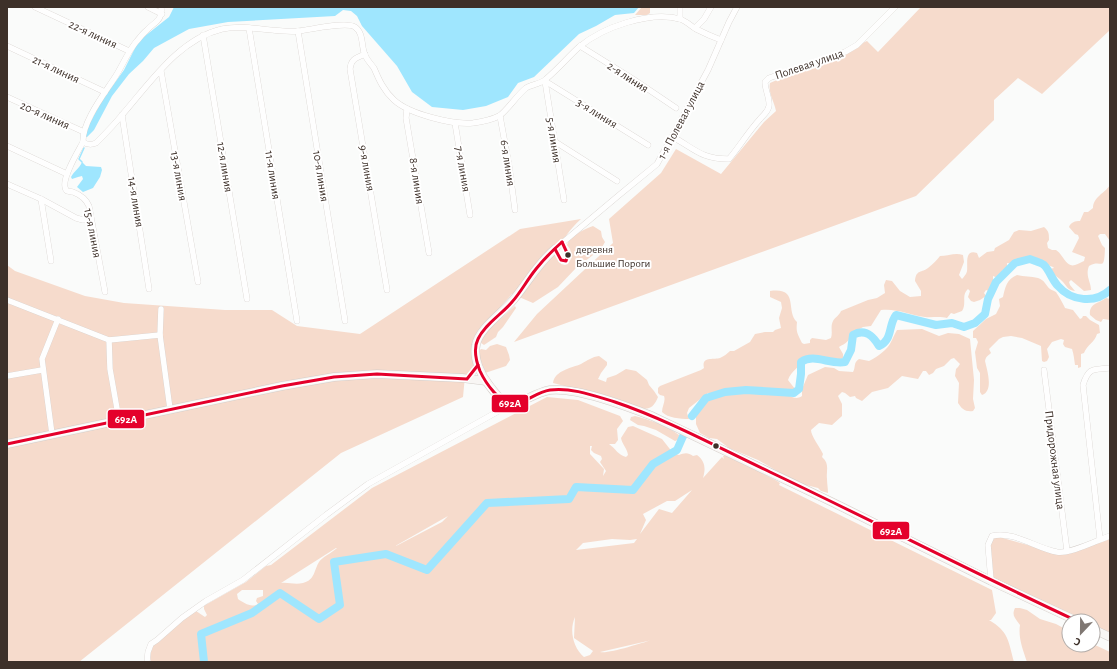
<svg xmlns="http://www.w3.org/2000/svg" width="1117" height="669" font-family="'Alegreya Sans',sans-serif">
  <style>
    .green { fill: #f6dbcc; fill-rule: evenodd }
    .water { fill: #9fe6fe }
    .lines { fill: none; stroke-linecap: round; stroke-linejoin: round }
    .stream { stroke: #9fe6fe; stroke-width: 1.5 }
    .river { stroke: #9fe6fe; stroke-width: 8 }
    .street-casing { stroke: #d4ceca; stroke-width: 6 }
    .secondary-casing { stroke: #d4ceca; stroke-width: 9 }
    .street { stroke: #fefefe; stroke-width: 5.5 }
    .secondary { stroke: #f8f6f4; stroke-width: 8 }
    .bus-1-casing { stroke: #fff; stroke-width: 6 }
    .bus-1 { stroke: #e4002b; stroke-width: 3 }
    .bus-dot { fill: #3d3029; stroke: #fff; stroke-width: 1.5 }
    .labels { text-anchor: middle; stroke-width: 4; stroke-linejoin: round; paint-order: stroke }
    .bus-label { font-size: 11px; fill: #3d3029; stroke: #fff; text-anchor: start }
    .street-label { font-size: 12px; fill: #3d3029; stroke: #fff }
    .line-badge { stroke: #fff; stroke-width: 1.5 }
    .badge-label { font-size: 11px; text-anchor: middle; font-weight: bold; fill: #fff }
  </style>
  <rect width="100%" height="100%" fill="#fafbfa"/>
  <g class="green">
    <path d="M642 7H650V13L647 15H635Z"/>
    <path d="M921 7H1110V30L1042 94 1018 78 994 100V120L916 196 514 342 537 314 613 243 609 219 661 173 676 149 721 174 764 122 776 111C774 101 768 93 770 83L867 41 878 52Z"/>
    <path d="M1110 185V241L1105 234H1100L1098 236 1102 245 1105 248C1104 274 1102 258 1089 266 1085 276 1091 282 1091 290L1084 291 1071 280 1069 282 1070 285 1075 291C1067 290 1067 286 1062 281 1058 277 1053 275 1050 269L1054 268 1053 267C1040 263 1026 251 1015 264L1007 263V268L1005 270H1002L1003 277 1000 279 993 276C993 281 994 286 989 291L986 290 984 293 986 296 980 300 974 302 971 301 968 297 970 291 968 289C961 295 967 304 962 311L954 314 951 313 947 318C939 316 932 318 925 317 910 315 896 308 881 310L871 326 863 327 851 334C849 342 846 343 839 347L843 354V358L840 360C828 358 815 355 803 357 800 369 791 370 788 380L795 389H784L787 395C793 397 796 400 802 396V389L808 375 825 367 834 368 839 371 853 372C856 367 853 363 859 359L869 361 871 360C878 356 887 350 891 342 893 338 894 335 897 330L922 329 939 336 948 333 959 334 970 339 974 380 973 399 975 408 973 411C965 412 962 409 958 403L959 383 955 376 956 369 958 367 960 364 954 358 951 359 944 366 936 369 933 373 929 375 926 371H923L918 379 902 376 888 388 872 392 862 401 856 398 855 396 850 397 845 393 842 392 838 396 842 404V416L832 425 819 423 811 430C811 436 820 447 823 454L822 457C830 464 826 470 827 479 827 484 828 488 828 493L821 491 818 488 802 484 791 479 758 460 729 448 717 439 709 438 700 433 696 424V413L698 408 700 404 714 396 708 393 689 408 687 413 689 419C680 419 668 418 662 412 662 406 666 401 664 396L660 395 658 393V388L660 386 701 370 704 368C701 356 714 360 720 358 724 356 727 354 730 351H734L750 342 755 334 765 332H773L775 330 781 328 779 318 782 308 781 302 770 297V291C800 287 785 311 797 322 796 332 797 333 802 343L804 344 810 343V340L812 338 826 340 831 338C833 332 830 327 833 321 835 317 839 316 841 311L868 300 877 298 885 293 884 285 886 280 892 281 900 291 910 297 921 296V291L915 281C916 269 922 273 928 268 933 264 937 260 940 256 949 256 955 252 963 255L964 262 959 275 962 279C964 277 967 273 967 271 968 264 964 249 977 253L979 258 987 252 994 251 995 248 1009 240 1014 232 1019 230 1031 231 1044 227C1049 231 1049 234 1049 240L1047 243 1048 248 1052 250H1056C1063 254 1066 268 1075 265 1079 264 1081 262 1084 261L1085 257 1072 252 1079 238 1078 235 1075 234 1069 227C1071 222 1075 221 1080 221L1084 212H1088L1093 208C1093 197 1105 193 1110 185Z"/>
    <path d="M581 219C569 230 562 240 556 254L561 264 565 265 568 264 572 257 570 249 567 245C570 235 583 230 593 226L601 231 602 237 605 242 601 249 576 268 558 287 533 303 512 294C505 302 498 310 491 318 475 333 467 341 474 365L468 373 465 376 463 397 341 453 79 662H7V265L15 271 85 296 124 303 225 310H272L297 326 360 334 520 229Z"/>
    <path d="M1017 275C1024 277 1031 276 1038 278 1045 280 1046 286 1050 289 1053 291 1053 290 1056 292 1058 295 1064 305 1065 308L1073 310 1080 319 1082 318 1083 316H1086L1090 320 1099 325 1100 333 1097 334C1095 342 1087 345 1084 353L1081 354V367L1078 368V365H1075C1074 359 1074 355 1072 349L1065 347 1063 344 1064 340 1061 339 1052 342 1047 349 1049 357 1047 361 1044 362 1042 361 1041 346 1022 338 1011 336 1003 337 999 339 989 349 991 353C988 356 986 356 985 361 987 370 994 391 982 395L980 392V373L977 368 975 352 978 342 976 338H973V331L986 319 996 314 1000 306 999 299 1003 297C1005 287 1007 279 1017 275Z"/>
    <path d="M1106 298 1110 299V320L1103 319 1101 322 1096 320 1090 315C1089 303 1098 304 1106 298Z"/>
    <path d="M515 306 516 308 503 327 498 332 496 337 484 345 481 343 486 332Z"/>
    <path d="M497 344 506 347 509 355 510 360 506 366 485 373 480 362 479 351 481 349 486 350 490 346Z"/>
    <path d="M599 356 607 362V365L601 373 598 379 606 382 607 378 616 375 626 369 636 371 647 380 649 385 654 391 658 397C650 418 637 405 623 401L553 383C555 370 572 368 581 364 588 360 592 357 599 356Z"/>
    <path d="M547 397 578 400 620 416 623 421 617 429 618 440 615 444H609C616 449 618 455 626 457L628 455C627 448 622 444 621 438L628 427 633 426 662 439 673 453 679 455C684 453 688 452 693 456L697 455C705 461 706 468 703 478L722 457 724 459 723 456C730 455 733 460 739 462 744 464 749 464 754 469L777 481 780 483 779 485 992 590 996 613 991 620H989C1009 632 1008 640 1014 662H151C150 658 149 650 151 646 157 636 186 618 196 611L205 617 207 615 204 609V606L207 604 246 582 266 566 271 565 372 488ZM590 446H592L591 450 594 453 601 456 602 459 600 462 606 471 603 476 604 469 590 454ZM692 490 672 513 659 509 640 534 646 520 643 514 667 501H675ZM448 516 442 522 396 546 397 545ZM612 539 630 540 637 539 634 543 576 550 583 543ZM336 548H337C333 552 321 558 319 562 314 570 315 580 303 583 295 585 288 582 281 583ZM242 590H263V596L257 598 256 601 258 604C251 608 244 603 238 599L237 594ZM575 617 574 638 593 651 590 655 584 657C573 648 569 630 575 617ZM652 640C641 643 609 654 600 652Z"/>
    <path d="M635 416C650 420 666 425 679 435L680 439 675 441 656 430 644 426 638 425 630 420 631 417Z"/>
    <path d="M999 537 1064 555 1110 539V637L1093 628V621H1078L993 580 990 546 994 538Z"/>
    <path d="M1015 608H1020L1027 610 1040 619 1056 624 1069 631V645L1093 644 1110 652V662H1027C1023 650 1018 638 1020 625 1016 619 1011 616 1015 608Z"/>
  </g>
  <g class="water">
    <path d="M174 7H639L634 13 615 15 596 26 579 34 534 77 518 83 508 97 486 106 463 110 432 107 412 92 397 66 362 26 357 16 351 11 343 10 335 16 228 22 189 29 154 48 143 61 129 74 112 96 94 130 87 137 84 136 88 126 103 99 124 70 137 44 145 36 169 17Z"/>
    <path d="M82 162 86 166 101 167 102 170 100 177 93 188 83 192 77 187 83 179 82 176 78 177 72 179 71 177C74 171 80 168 82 162Z"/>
  </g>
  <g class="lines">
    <path class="stream" d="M82 162 79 159 84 148"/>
    <g class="river">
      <path d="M692 416 706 398 725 392 746 390 794 393 799 389 801 374V362C814 353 830 365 845 362L851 350 853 335C865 328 873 336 879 346 893 340 888 325 896 315L936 325 952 323 964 327 975 323 985 314 988 299 996 282 1015 263 1030 259C1034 261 1040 262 1044 265 1050 271 1052 280 1058 286 1071 301 1095 304 1110 290"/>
      <path d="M204 662 201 634 252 613 280 593 319 619 340 605 334 562 386 554 427 570 487 503 569 499 576 487 633 490 653 464 677 450 684 434"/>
    </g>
    <defs>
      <g id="street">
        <path d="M35 7 129 51"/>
        <path d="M148 7 162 14"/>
        <path d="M161 7C163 21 154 22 146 31 142 34 139 39 136 42 128 52 123 64 117 74 106 92 82 121 83 142 88 145 91 145 96 143 105 134 114 125 122 115 150 83 179 39 222 29 247 24 273 33 298 31 310 30 346 21 355 27 364 33 361 47 365 55 367 60 371 64 374 68 379 80 384 91 394 100 409 114 453 125 473 123 481 122 493 119 499 116 506 112 517 95 526 88 532 84 541 84 546 79 558 69 568 57 579 47 603 27 649 11 680 19 686 21 691 26 696 29 704 33 713 37 721 40"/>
        <path d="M680 7V19"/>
        <path d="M249 28 297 321"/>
        <path d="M695 28 704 19 711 7"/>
        <path d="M298 31 345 321"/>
        <path d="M203 35 247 299"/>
        <path d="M7 46 105 92"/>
        <path d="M580 46 633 79 676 108"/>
        <path d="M365 54C356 58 351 59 350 69L387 290"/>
        <path d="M161 71 198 282"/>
        <path d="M545 81 648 145"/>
        <path d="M545 81 564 200"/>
        <path d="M7 97 84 132"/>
        <path d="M407 109 406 118 429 253"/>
        <path d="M122 115 149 289"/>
        <path d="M500 116 509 165 515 210"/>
        <path d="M455 123 470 215"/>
        <path d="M673 137C695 149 701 159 729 159 740 146 748 132 760 119 763 115 768 112 769 106 770 98 765 90 765 82L769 78 845 52 857 45 895 7"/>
        <path d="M554 141 617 181"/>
        <path d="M83 142C79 150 58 183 67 191 68 191 72 192 73 192 81 195 86 199 89 206L105 292"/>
        <path d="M7 146 67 174"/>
        <path d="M7 184 41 199 76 218 83 220 91 219"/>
        <path d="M41 199 51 261"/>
        <path d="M555 249 618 196 657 164 708 70 729 22 737 7"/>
        <path d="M7 300 109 340 160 335"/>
        <path d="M161 309 160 335 170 409"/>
        <path d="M109 340 110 369 119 420"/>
        <path d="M1044 370 1067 551"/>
        <path d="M7 376 42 370"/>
        <path d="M467 379 472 374 478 365"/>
        <path d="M52 434 42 359 58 319"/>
        <path d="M1100 539 1083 385C1089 366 1094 370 1110 368"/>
        <path d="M991 581 988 545 992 536C1015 531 1035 548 1057 552 1071 554 1097 540 1110 536"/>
        <path d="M147 662 148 652 151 644 157 640 182 618 206 601 243 580 326 515 368 484 504 408 507 403"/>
      </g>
      <g id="secondary">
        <path d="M555 249C538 263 528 282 514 299 503 313 479 328 476 345 473 359 481 375 489 385 496 394 502 404 515 404 526 400 538 392 550 390 576 387 626 406 652 416L834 503 991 581 1077 621"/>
        <path d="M7 444 282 386 334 377 377 374 462 378 486 381"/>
        <path d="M1093 629 1110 637"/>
      </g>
    </defs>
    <use href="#street" class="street-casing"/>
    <use href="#secondary" class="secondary-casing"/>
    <use href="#street" class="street"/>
    <use href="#secondary" class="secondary"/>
    <defs>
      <g id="bus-1">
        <path d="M562 242C553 250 544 259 536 269 527 280 521 292 512 302 501 315 485 324 478 339 473 349 476 361 480 371 485 382 501 406 515 404 526 402 537 392 550 390 571 387 595 396 615 402 668 420 719 448 770 472 873 521 974 573 1077 621"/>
        <path d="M555 249 561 260 566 261 568 255 562 242"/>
        <path d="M7 444 282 386 334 377 377 374 467 379 478 365"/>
      </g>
    </defs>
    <use href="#bus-1" class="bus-1-casing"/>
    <use href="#bus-1" class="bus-1"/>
  </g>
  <g class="bus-dot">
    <circle cx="568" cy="255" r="3.5"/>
    <circle cx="716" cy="446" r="3.5"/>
  </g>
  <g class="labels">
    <g class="bus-label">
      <text x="576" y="253">деревня<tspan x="576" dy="14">Большие Пороги</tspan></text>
    </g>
    <g class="street-label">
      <text transform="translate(93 34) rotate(25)" y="4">22-я линия</text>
      <text transform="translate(809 64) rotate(-19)" y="4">Полевая улица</text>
      <text transform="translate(56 69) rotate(25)" y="4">21-я линия</text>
      <text transform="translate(628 77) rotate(33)" y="4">2-я линия</text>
      <text transform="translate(597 113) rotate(32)" y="4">3-я линия</text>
      <text transform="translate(45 115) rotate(24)" y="4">20-я линия</text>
      <text transform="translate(681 120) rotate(-62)" y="4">1-я Полевая улица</text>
      <text transform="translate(554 140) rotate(81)" y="4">5-я линия</text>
      <text transform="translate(508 163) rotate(81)" y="4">6-я линия</text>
      <text transform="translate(225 167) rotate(81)" y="4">12-я линия</text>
      <text transform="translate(367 168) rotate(80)" y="4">9-я линия</text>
      <text transform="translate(463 169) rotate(80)" y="4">7-я линия</text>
      <text transform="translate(273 175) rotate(81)" y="4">11-я линия</text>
      <text transform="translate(179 176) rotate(80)" y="4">13-я линия</text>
      <text transform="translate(321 176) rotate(81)" y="4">10-я линия</text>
      <text transform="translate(417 181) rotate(81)" y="4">8-я линия</text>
      <text transform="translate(136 202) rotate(81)" y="4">14-я линия</text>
      <text transform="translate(93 233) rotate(79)" y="4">15-я линия</text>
      <text transform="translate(1055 460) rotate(83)" y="4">Придорожная улица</text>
    </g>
  </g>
  <g class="line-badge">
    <rect x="491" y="394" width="38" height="19" rx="4" fill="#e4002b"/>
    <rect x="107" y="409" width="38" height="20" rx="4" fill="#e4002b"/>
    <rect x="872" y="521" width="38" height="19" rx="4" fill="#e4002b"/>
  </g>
  <g class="badge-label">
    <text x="510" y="407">692А</text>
    <text x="126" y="423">692А</text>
    <text x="891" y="535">692А</text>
  </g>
  <rect width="1117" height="669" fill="none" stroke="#3d3029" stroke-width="16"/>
  <g transform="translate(1081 633) rotate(202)"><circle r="19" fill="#ffffff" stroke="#b1aca9"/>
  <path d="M0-3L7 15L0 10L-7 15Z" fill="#7f7772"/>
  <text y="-6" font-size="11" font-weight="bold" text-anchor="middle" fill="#3d3029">С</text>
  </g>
</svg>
